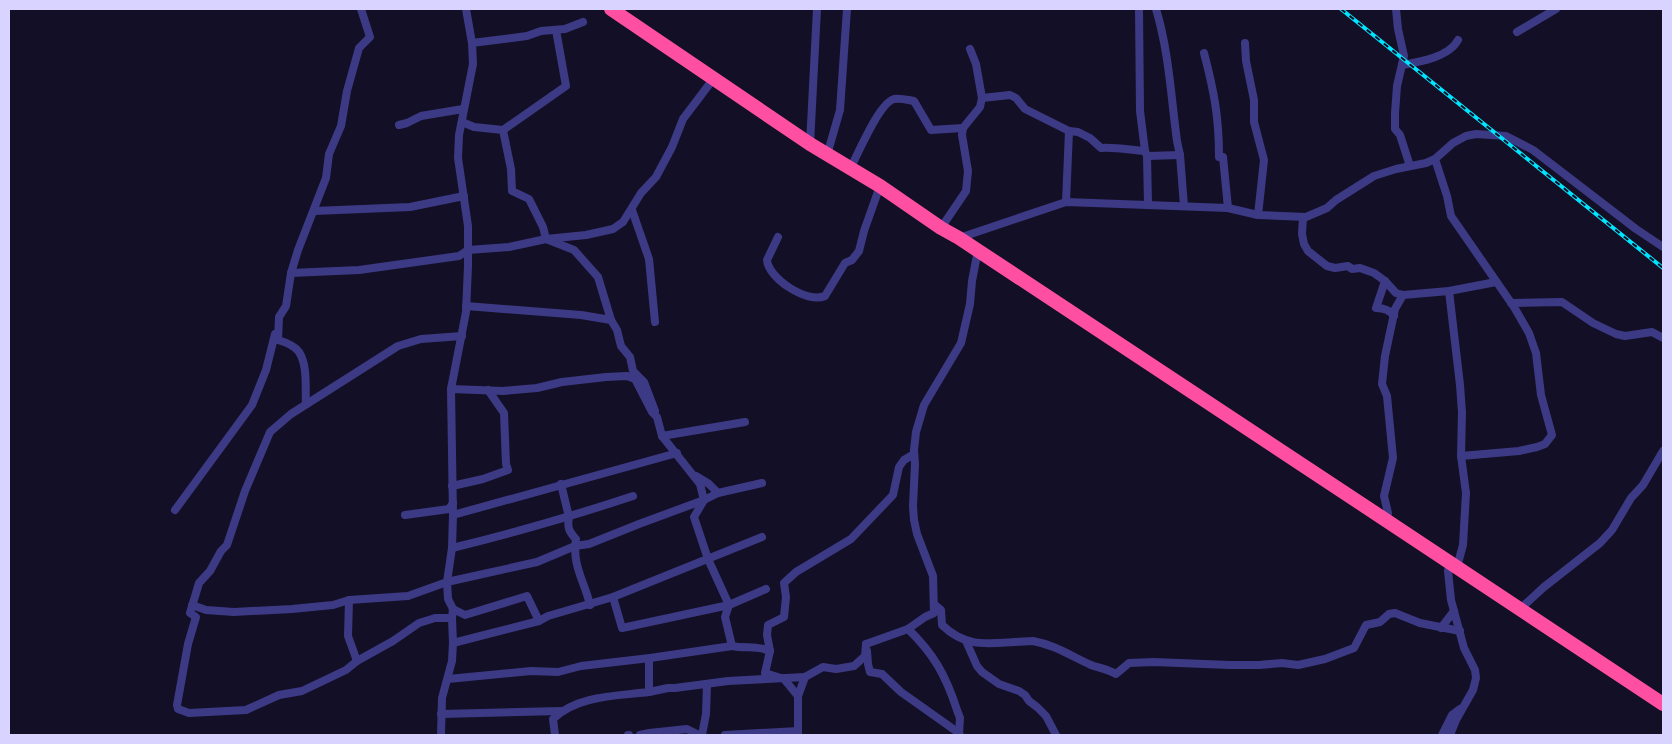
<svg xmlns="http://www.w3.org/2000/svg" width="1672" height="744" font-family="Arial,sans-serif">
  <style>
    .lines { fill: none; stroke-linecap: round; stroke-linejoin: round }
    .street { stroke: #3d3a85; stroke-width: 8 }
    .highway { stroke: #ff4fa3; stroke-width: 14 }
    .rail-casing { stroke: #00e5ff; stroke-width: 4 }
    .rail { stroke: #130f26; stroke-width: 2; stroke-dasharray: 5.5; stroke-linecap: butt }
  </style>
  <rect width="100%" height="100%" fill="#130f26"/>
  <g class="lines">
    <g class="street">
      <path d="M1139 9 1140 111 1145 151 1147 156 1148 204"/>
      <path d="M1156 9C1169 52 1171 97 1177 141L1180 155 1184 206"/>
      <path d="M1396 9 1398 29 1404 56 1397 86 1395 113V129L1400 135 1410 166"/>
      <path d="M1517 32 1556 9"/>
      <path d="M472 43 527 36 541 31 565 29 583 22"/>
      <path d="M1245 43 1246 61 1254 100V122L1264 160 1258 215"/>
      <path d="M1204 53C1214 91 1219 117 1219 157H1223L1228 208"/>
      <path d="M1402 65C1420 62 1449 57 1458 40"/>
      <path d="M982 98 1010 95 1016 98 1025 109 1069 131 1078 132 1090 138 1101 148C1116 147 1130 150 1145 151"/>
      <path d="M462 122 474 127 503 130 511 169 512 191 529 199 543 227 546 239 574 250 598 277 611 320 617 330 621 346 630 357 633 371 644 382 655 411"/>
      <path d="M399 125 407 123 421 116 463 109"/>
      <path d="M503 130 566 86 556 30"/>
      <path d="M810 144 817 9"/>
      <path d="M827 155 840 110 847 9"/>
      <path d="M1147 156 1180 155"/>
      <path d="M1435 159 1447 196 1451 216 1514 307 1529 333 1536 353 1541 395 1552 435 1545 444 1537 447 1519 451 1461 456"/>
      <path d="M850 169C858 154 879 103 894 99 901 98 908 100 914 101L931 130 963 128"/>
      <path d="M1066 202 1069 131"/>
      <path d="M632 210 649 259 655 322"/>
      <path d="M314 211 410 207 464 196"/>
      <path d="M1303 217 1302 234 1304 244 1308 251 1327 266 1335 268 1348 266 1352 269 1360 268 1374 273 1385 281 1396 293 1403 295 1449 291 1496 282"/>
      <path d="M941 228 966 191 968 171 962 135 963 128 980 107 982 98 976 64 970 49"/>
      <path d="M778 237 767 260C768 278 807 304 825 296L845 263 852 260 859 251 864 231 880 186"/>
      <path d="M959 238 1066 202 1228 208 1258 215 1306 217 1327 208 1336 200 1374 176 1396 169 1426 163 1435 159 1453 143 1466 136 1476 134 1506 136 1533 150 1636 229 1663 247"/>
      <path d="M291 273 359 270 459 256 468 250 509 247 546 239 586 235 613 229 623 222 641 193 656 177 672 147 683 119 714 78"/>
      <path d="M1385 281 1376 308C1384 308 1390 310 1394 316"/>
      <path d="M1449 291 1460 385 1462 412 1461 456 1466 493 1463 545 1457 567"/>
      <path d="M1511 303 1562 302 1593 323 1616 334 1625 336 1652 332 1663 338"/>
      <path d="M466 306 581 315 611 320"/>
      <path d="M451 389 503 391 537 388 562 382 606 377 627 376 635 379 652 412 657 417 662 436 700 484 704 500 694 517 708 559 729 605 725 617 732 646C745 649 757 645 770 651"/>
      <path d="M306 404C305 388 308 366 299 352 294 345 285 342 278 340L279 317 286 306 291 273 298 250 326 178 329 154 341 126 347 91 359 48 370 37 361 9"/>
      <path d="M662 436 745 422"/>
      <path d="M696 476 709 484 718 493"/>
      <path d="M561 484 569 517C567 527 569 532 576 539 572 566 584 580 590 605"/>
      <path d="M452 486 483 479 508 470 506 464 504 413 488 390"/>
      <path d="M175 510 252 405 266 370 275 334"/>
      <path d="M405 515 449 509 453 503"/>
      <path d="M453 515 677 453"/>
      <path d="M1386 521 1388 513 1384 496 1393 458 1387 396 1382 384 1385 356 1395 309 1403 295"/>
      <path d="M452 548C513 533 573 516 633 496"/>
      <path d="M1450 563 1448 571 1451 600 1464 648 1475 670 1476 678 1473 690 1456 720 1450 735"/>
      <path d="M613 597 622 628 729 605 766 589"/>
      <path d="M349 600 348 636 357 661"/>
      <path d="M934 604 941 610 942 625C965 647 985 644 1014 642 1020 642 1027 641 1033 641 1055 645 1071 656 1091 665 1099 668 1107 669 1116 674L1129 663 1154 662 1230 665H1259L1282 663 1298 665 1325 659 1354 648 1366 625 1380 622 1389 614 1395 613 1420 623 1460 631"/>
      <path d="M192 605 206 610 234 612 292 609 333 605 349 600 408 596 447 582 537 562 575 546 589 544 639 524 704 500 718 493 762 483"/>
      <path d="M453 609 465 615 527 596 539 621"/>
      <path d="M1520 609 1544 587 1600 543 1612 530 1631 498 1643 485 1663 451"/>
      <path d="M452 618H435L419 623 393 641 357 661 346 670 302 691 279 695 246 710 189 713 178 709 177 705 188 644 196 617 190 613 199 583 210 571 221 551 227 545 245 491 270 432 291 414 398 346 421 339 462 336"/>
      <path d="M1441 628 1454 611"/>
      <path d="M908 629C934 654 946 676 957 710L960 718 959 734"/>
      <path d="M966 641 977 666 982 672 999 684 1019 691 1025 695 1029 701 1037 707 1046 716 1056 735"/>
      <path d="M453 643 539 621 548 616 613 597 762 537"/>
      <path d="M866 644 908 629 925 617 934 613 933 576 917 534 914 520 913 506 915 464 914 450 916 432 924 405 961 343 970 304 972 281 978 250"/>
      <path d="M867 651 868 664 870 672 882 674 901 692 956 731 960 735"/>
      <path d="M650 658 649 662V692L668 688H675L728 681 805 677 823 667 836 669 854 666 865 656 866 644"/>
      <path d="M448 679 531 671 558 672 581 666 650 658 732 646"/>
      <path d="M798 696 784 679 765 673 770 651 767 635 768 625 784 617 786 597 784 583 796 572 851 539 893 495 899 467 904 460 914 454"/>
      <path d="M441 714 561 711"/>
      <path d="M441 735 442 698 452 661 453 643 452 618 453 609 448 599 447 582 452 548 453 515 451 389 466 312 468 266V226L458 158 459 135 473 64 472 43 466 9"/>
      <path d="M555 735 553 719C577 695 618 696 649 692"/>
      <path d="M628 735H629"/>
      <path d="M640 735 649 733 687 729 699 735"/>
      <path d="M702 735 706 714 707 684"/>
      <path d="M725 735 798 731"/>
      <path d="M798 735V696L805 677"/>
      <path d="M1442 735 1452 715 1460 709"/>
    </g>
    <path class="highway" d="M611 9 810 144 880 186 941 228 959 238C1195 392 1428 549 1663 704"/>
    <defs>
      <path id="rail" d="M1341 9 1663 268"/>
    </defs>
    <use href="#rail" class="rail-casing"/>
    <use href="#rail" class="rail"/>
  </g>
  <rect width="1672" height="744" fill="none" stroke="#d9d4ff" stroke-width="20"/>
</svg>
